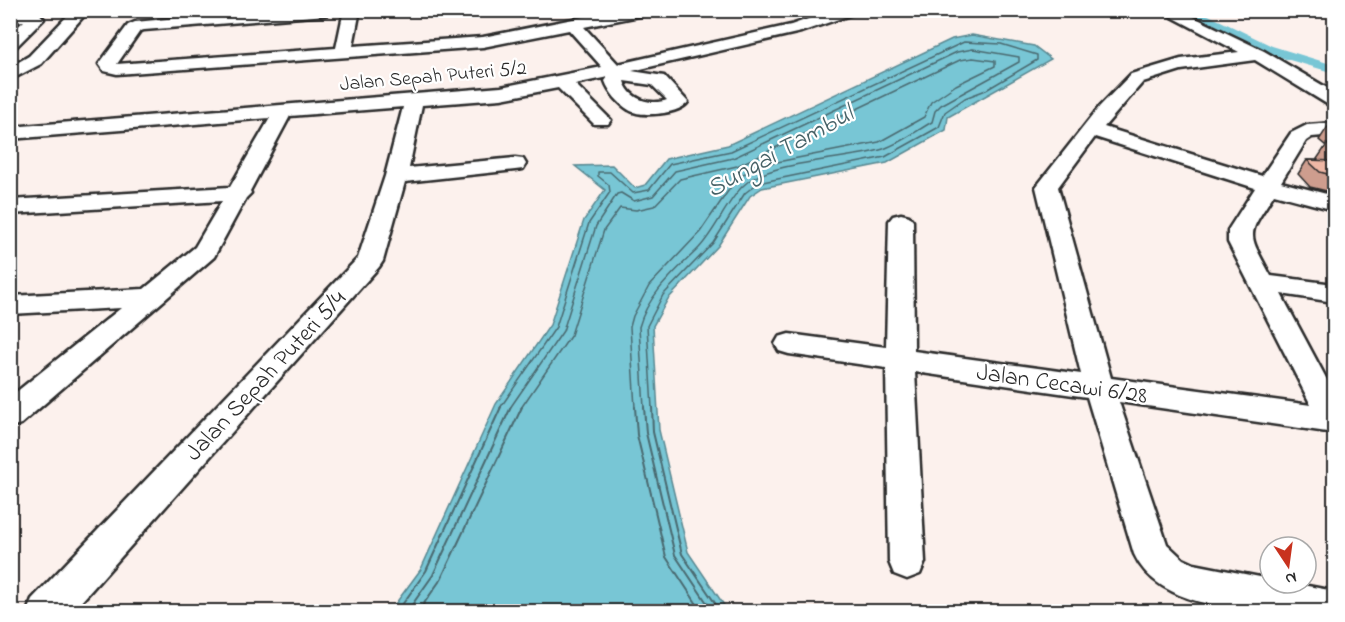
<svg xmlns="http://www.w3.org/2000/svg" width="1345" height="622" font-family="'Indie Flower',sans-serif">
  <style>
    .water { fill: #78c6d5; stroke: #598891; stroke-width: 1.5 }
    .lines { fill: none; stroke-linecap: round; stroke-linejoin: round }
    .shore-far1 { stroke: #4a696f; stroke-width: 1.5 }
    .shore { stroke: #4a696f; stroke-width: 2 }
    .canal { fill: #78c6d5; fill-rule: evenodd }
    .minor-casing { stroke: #2b2b2b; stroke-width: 5 }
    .minor { fill: #fff; fill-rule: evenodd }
    .wall { fill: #ce9d8e; stroke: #2b2b2b; stroke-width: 1.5 }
    .building { fill: #efb7a5; stroke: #2b2b2b; stroke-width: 1.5 }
    .labels { text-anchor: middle; stroke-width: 4.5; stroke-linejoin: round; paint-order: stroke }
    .far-street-label { font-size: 20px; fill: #2b2b2b; stroke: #fff }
    .street-label { font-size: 24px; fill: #2b2b2b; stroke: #fff }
    .water-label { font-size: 26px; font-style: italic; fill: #466166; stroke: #fff }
  </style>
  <rect width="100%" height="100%" fill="#fcf1ed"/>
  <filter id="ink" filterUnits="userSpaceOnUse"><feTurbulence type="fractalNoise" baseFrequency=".0167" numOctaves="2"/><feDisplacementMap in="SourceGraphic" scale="12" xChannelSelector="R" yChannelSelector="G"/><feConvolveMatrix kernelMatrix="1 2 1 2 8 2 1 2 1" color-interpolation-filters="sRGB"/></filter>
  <g filter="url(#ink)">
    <path class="water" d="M972 35 1034 46 1051 59 948 117 946 130 887 163 762 188 750 196 718 246 668 299 653 326 659 430 688 552 728 611H390L421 569 496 404 550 325 584 220 605 190 575 166 612 165 635 188 645 185 666 159 728 145 952 39Z"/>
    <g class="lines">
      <g class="shore-far1">
        <path d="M500 408 556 327 589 223 610 192 609 185 598 176V172H610L633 193 649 190 670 164 731 151 964 42 1001 44 1037 55V60L986 90 965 98 945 112 939 127 885 157 758 183 745 193 713 243 663 295 647 326 652 408"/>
        <path d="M510 408 563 331 596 226 617 194 621 193 634 201 653 196 675 171 733 158 957 52 973 49 1019 57V62L941 105 935 111 932 122C916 131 898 145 880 150 846 160 769 161 744 185 728 199 716 230 699 248 676 271 648 294 639 327L644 408"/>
        <path d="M521 408 571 335 604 230 620 208 636 210 654 206 680 179 737 166 960 60 973 58 995 61V66L956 85 931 102 924 117 879 142 757 166 737 178 700 232 649 286 633 316 630 327 635 408"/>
      </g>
      <g class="shore">
        <path d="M635 407 637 435 666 557 702 612"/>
        <path d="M644 407 646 433 675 555 713 612"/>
        <path d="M652 407 653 432 682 554 721 612"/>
        <path d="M397 612 426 571 501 407"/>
        <path d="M407 612 433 575 511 407"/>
        <path d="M418 612 441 579 522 407"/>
      </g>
      <path class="canal" d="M1182 10H1198L1272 46 1334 65V73L1262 52Z"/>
      <defs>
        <g id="minor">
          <path d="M73 10H89L41 64 10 80V67L29 56Z"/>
          <path d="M262 10H333L326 15 144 30 140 31 117 64 336 48 344 10H360L353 46 483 37 618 10H651L644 15 584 27 618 64 791 25 834 10H858L856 13 801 32 632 71 664 76 688 102C680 114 641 118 629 110 619 104 609 92 605 81L608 77 575 84 611 120 608 124H594L558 88 501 99 422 105 409 168 515 158 523 159 526 164 523 169 515 170 405 182 383 261 379 267 72 612H27L32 599 358 258 385 176 403 107 290 116 250 191 251 193 246 198 214 257 21 424 10 427V397L121 308 10 314V296L144 289 195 247 222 201 10 214V200L230 187 270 118 10 139V127L501 87 602 67 569 30 483 47 117 74 104 71 99 64 128 25 135 22ZM624 81 652 85 667 100C650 106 629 99 624 81Z"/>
          <path d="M1159 10H1179L1264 51 1334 92V106L1327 104 1255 60 1181 70 1143 82 1104 127 1262 176 1291 133 1307 125 1334 123V135L1312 137 1306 141 1281 182 1334 196V210L1274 194C1247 237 1246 230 1271 276L1334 284V302L1281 294 1334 393V433L1119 402 1167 544 1183 559 1194 564 1270 579V583H1292L1334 591V612C1276 612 1163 618 1134 554L1087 397 915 372 925 562 920 574 907 579 894 574 889 562 886 368 789 354 779 351 775 344 779 337 789 334 886 347 889 221 893 216 901 214 909 216 913 221 914 351 1081 374 1036 187 1100 106 1131 74 1181 59 1239 52ZM1095 137 1255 188 1228 230V242L1311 405 1111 378 1058 187Z"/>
          <path d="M33 11 39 13 44 19 16 47 10 48V34L24 21 10 22V12Z"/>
        </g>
      </defs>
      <use href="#minor" class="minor-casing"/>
      <use href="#minor" class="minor"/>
    </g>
    <path class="wall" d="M1329 125H1335V193L1310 187 1298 174 1307 160H1318L1317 159 1326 146 1319 140Z"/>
    <g class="building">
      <path d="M1329 125H1335V130Z"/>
      <path d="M1327 144 1335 145V152Z"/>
      <path d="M1307 160 1335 161V176L1320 172Z"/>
    </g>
  </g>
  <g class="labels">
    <g class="far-street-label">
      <text transform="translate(433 75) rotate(-5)" y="7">Jalan Sepah Puteri 5/2</text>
    </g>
    <g class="street-label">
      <text transform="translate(265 375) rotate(-47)" y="8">Jalan Sepah Puteri 5/4</text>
      <text transform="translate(1062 383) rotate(8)" y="8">Jalan Cecawi 6/28</text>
    </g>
    <g class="water-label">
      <text transform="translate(779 150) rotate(-29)" y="9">Sungai Tambul</text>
    </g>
  </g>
  <rect width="1345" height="622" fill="none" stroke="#fff" stroke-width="36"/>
  <rect x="18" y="18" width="1309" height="586" fill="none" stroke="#2b2b2b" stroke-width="2" filter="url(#ink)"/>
  <g transform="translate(1288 565) rotate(167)"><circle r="28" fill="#ffffff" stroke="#aaaaaa" stroke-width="1.5"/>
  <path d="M0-4.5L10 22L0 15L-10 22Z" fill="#c8321e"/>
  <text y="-9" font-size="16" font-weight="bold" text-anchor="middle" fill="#2b2b2b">N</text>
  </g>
</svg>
